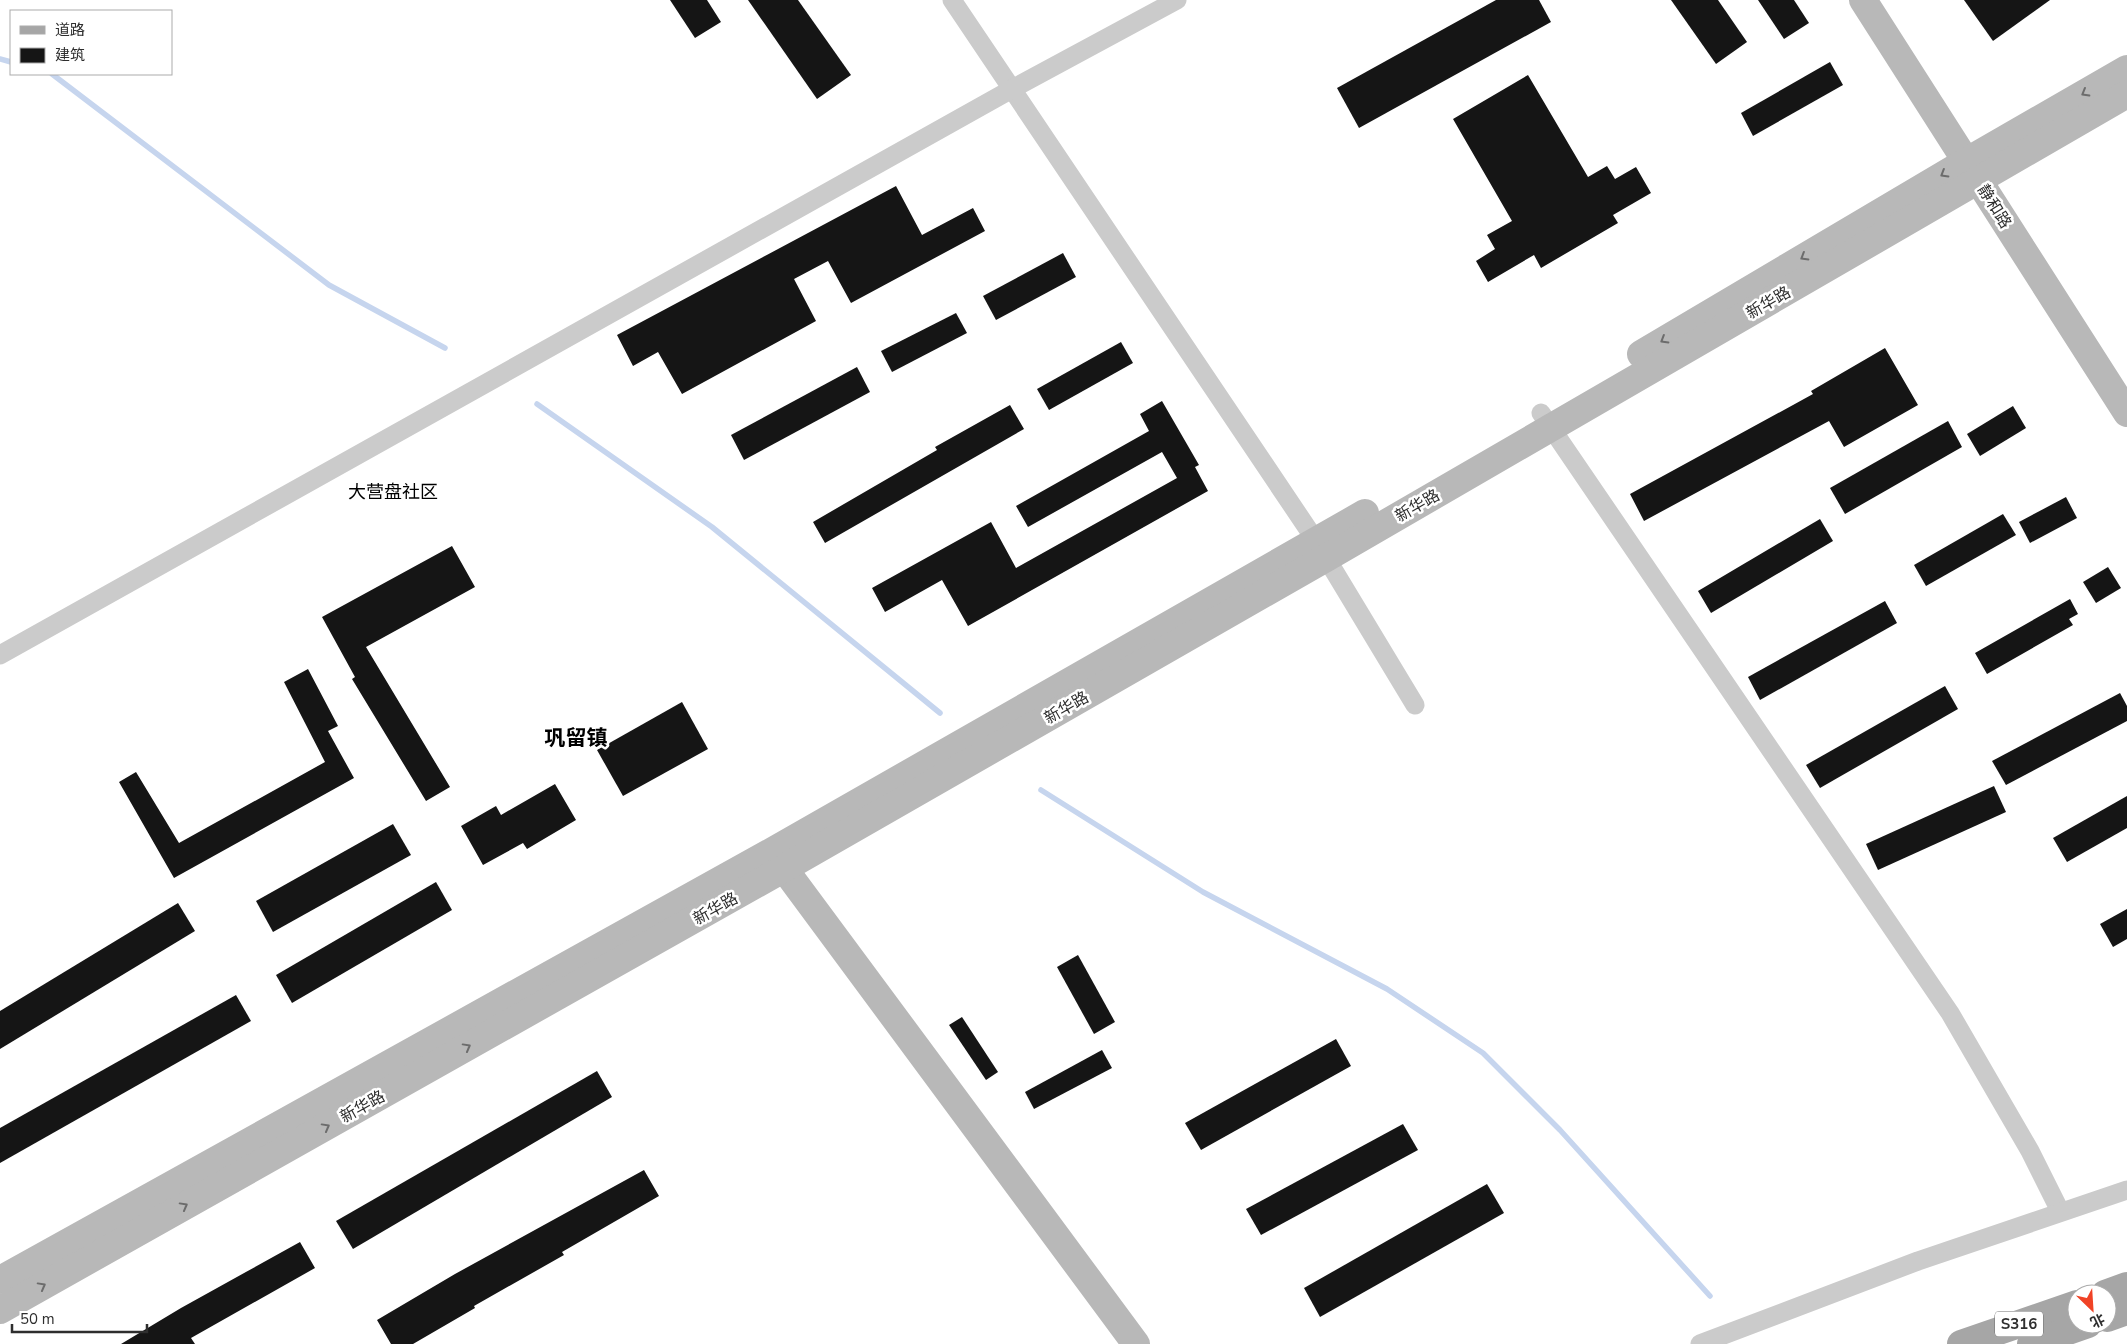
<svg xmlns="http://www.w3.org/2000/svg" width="2127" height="1344" font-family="'Nunito Sans','Noto Sans SC',sans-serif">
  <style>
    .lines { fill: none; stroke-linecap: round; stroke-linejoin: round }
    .stream { stroke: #c6d5ee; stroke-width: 5.5 }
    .building { fill: #151515 }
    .street { stroke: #cbcbcb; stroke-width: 19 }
    .secondary { stroke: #b8b8b8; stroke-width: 28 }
    .primary { stroke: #a6a6a6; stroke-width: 28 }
    .oneway { stroke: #6c6c6c }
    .labels { text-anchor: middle; stroke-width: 5; stroke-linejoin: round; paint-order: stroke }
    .shield { fill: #fff; stroke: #6d6d6d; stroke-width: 1 }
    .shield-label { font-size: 15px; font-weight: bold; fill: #2e2e2e }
    .street-label { font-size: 16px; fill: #2e2e2e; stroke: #fff }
    .neighbourhood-label { font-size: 18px; fill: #000; stroke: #fff }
    .district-label { font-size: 21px; font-weight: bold; fill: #000; stroke: #fff }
  </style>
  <rect width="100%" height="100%" fill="#fff"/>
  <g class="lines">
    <g class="stream">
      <path d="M0 59 11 62"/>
      <path d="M52 74 329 285 445 348"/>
      <path d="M537 404 712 527 940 713"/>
      <path d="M1041 790 1203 892 1387 989 1483 1053 1560 1130 1710 1296"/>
    </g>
  </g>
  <g class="building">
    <path d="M670 0H707L721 22 695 38Z"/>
    <path d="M748 0H798L851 75 817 99Z"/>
    <path d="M1496 0H1539L1551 22 1359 128 1337 88Z"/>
    <path d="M1671 0H1718L1747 42 1716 64Z"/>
    <path d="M1758 0H1794L1809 23 1784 39Z"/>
    <path d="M1964 0H2050L1993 41Z"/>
    <path d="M1830 62 1843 85 1753 136 1741 113Z"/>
    <path d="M1528 75 1588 177 1607 166 1615 179 1636 167 1651 193 1613 215 1618 223 1541 268 1534 255 1488 282 1476 261 1495 249 1487 235 1512 221 1453 119Z"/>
    <path d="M896 186 922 235 973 208 985 231 851 303 828 261 794 279 816 321 682 394 658 352 633 366 617 335Z"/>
    <path d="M1063 253 1076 277 996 320 983 296Z"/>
    <path d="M956 313 967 333 892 372 881 351Z"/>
    <path d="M1121 342 1133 363 1049 410 1037 389Z"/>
    <path d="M1885 348 1918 405 1844 447 1829 421 1644 521 1630 494 1813 394 1811 391Z"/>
    <path d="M857 367 870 392 744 460 731 435Z"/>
    <path d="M1162 401 1199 465 1195 467 1208 491 968 626 942 580 885 612 872 588 991 522 1016 568 1177 478 1162 452 1028 527 1016 506 1149 431 1140 414Z"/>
    <path d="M1010 405 1024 429 825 543 813 522 937 450 935 447Z"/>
    <path d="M2013 406 2026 428 1980 456 1967 434Z"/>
    <path d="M1948 421 1962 447 1845 514 1830 488Z"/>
    <path d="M2066 497 2077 518 2030 543 2019 522Z"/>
    <path d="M2003 514 2016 535 1926 586 1914 565Z"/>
    <path d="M1820 519 1833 541 1711 613 1698 591Z"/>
    <path d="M452 546 475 587 366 647 450 787 426 801 352 679 355 677 322 617Z"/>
    <path d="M2108 567 2121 588 2096 603 2083 582Z"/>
    <path d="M2070 599 2078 614 2069 619 2073 625 1987 674 1975 653Z"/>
    <path d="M1885 601 1897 623 1760 700 1748 677Z"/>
    <path d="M308 669 338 726 328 731 354 778 174 878 119 782 136 772 179 843 325 762 284 682Z"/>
    <path d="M1945 686 1958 709 1820 788 1806 765Z"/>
    <path d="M2120 693 2127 706V721L2006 785 1992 761Z"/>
    <path d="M682 702 708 749 623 796 597 750Z"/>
    <path d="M555 784 576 820 527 849 523 843 483 865 461 826 496 806 501 815Z"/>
    <path d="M1994 786 2006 812 1878 870 1866 844Z"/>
    <path d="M2127 796V828L2067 862 2053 838Z"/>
    <path d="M393 824 411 855 273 932 256 901Z"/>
    <path d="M436 882 452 910 292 1003 276 975Z"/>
    <path d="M178 903 195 931 0 1049V1011Z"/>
    <path d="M2127 909V939L2113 947 2100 924Z"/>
    <path d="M1078 955 1115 1022 1094 1034 1057 967Z"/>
    <path d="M236 995 251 1021 0 1163V1128Z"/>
    <path d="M962 1017 998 1072 986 1080 949 1025Z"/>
    <path d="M1336 1039 1351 1066 1201 1150 1185 1123Z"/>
    <path d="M1102 1050 1112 1068 1034 1109 1025 1092Z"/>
    <path d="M597 1071 612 1097 353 1249 336 1221Z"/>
    <path d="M1403 1124 1418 1150 1261 1235 1246 1209Z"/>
    <path d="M644 1170 659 1196 562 1252 564 1255 474 1306 475 1308 413 1344H391L377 1320 455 1274Z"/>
    <path d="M1487 1184 1504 1213 1320 1317 1304 1288Z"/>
    <path d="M300 1242 315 1268 191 1338 195 1344H121L181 1308Z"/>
  </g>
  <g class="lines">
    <g class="street">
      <path d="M952 0 1316 541 1415 705"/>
      <path d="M1541 413 1950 1013 2030 1151 2060 1211"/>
      <path d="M0 655 1012 89 1177 0"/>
      <path d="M1700 1344 1918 1261 2127 1190"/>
    </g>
    <g class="secondary">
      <path d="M1863 0 2127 413"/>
      <path d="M1641 354 1967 161 2127 69"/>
      <path d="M774 855 1136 1344"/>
      <path d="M0 1280 771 852 1365 513"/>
      <path d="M0 1310 783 869 1326 558 2127 94"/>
    </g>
    <g class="primary">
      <path d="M2105 1294 2127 1286"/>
      <path d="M2107 1318 2127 1311"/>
      <path d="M1961 1344 2077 1304"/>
      <path d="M2031 1344 2088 1324"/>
    </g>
  </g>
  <defs><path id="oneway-chevron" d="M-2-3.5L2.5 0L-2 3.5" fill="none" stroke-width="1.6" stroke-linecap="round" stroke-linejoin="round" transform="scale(1.25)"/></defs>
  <g class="oneway">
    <use href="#oneway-chevron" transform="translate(2085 93) rotate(150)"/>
    <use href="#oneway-chevron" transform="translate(1944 174) rotate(149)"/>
    <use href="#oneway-chevron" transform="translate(1804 257) rotate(149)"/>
    <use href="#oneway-chevron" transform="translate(1664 340) rotate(149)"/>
    <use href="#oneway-chevron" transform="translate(467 1047) rotate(-29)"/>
    <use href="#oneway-chevron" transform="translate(326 1127) rotate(-29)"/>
    <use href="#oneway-chevron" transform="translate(184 1206) rotate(-29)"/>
    <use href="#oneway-chevron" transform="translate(42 1286) rotate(-29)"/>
  </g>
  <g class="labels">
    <rect class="shield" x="1995" y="1311.5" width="48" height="25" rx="4"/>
    <g class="shield-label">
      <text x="2019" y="1329">S316</text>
    </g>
    <g class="street-label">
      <text transform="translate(1995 206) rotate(58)" y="6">静和路</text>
      <text transform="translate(1768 302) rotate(-30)" y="6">新华路</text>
      <text transform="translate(1417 505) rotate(-30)" y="6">新华路</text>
      <text transform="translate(1066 707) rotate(-30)" y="6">新华路</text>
      <text transform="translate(715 908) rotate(-29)" y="6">新华路</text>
      <text transform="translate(362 1106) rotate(-29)" y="6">新华路</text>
    </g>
    <g class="neighbourhood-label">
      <text x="393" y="498">大营盘社区</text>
    </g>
    <g class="district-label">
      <text x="576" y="745">巩留镇</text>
    </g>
  </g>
  <rect x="10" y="10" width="162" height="65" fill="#ffffff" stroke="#ababab"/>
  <rect x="20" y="26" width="25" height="8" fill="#a6a6a6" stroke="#ababab"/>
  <text x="55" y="35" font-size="15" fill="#2e2e2e">道路</text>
  <rect x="20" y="48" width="25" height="15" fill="#151515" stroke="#ababab"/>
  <text x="55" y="60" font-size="15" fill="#2e2e2e">建筑</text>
  <g transform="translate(2092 1309) rotate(155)"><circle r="24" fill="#ffffff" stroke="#ababab"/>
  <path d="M0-4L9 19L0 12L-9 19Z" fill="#f04326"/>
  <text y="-8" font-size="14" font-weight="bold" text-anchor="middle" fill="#2e2e2e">北</text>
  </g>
  <path d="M12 1324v8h135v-8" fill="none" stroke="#2e2e2e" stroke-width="2.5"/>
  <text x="20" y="1324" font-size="15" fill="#2e2e2e" stroke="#ffffff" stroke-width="4" paint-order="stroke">50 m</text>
</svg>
